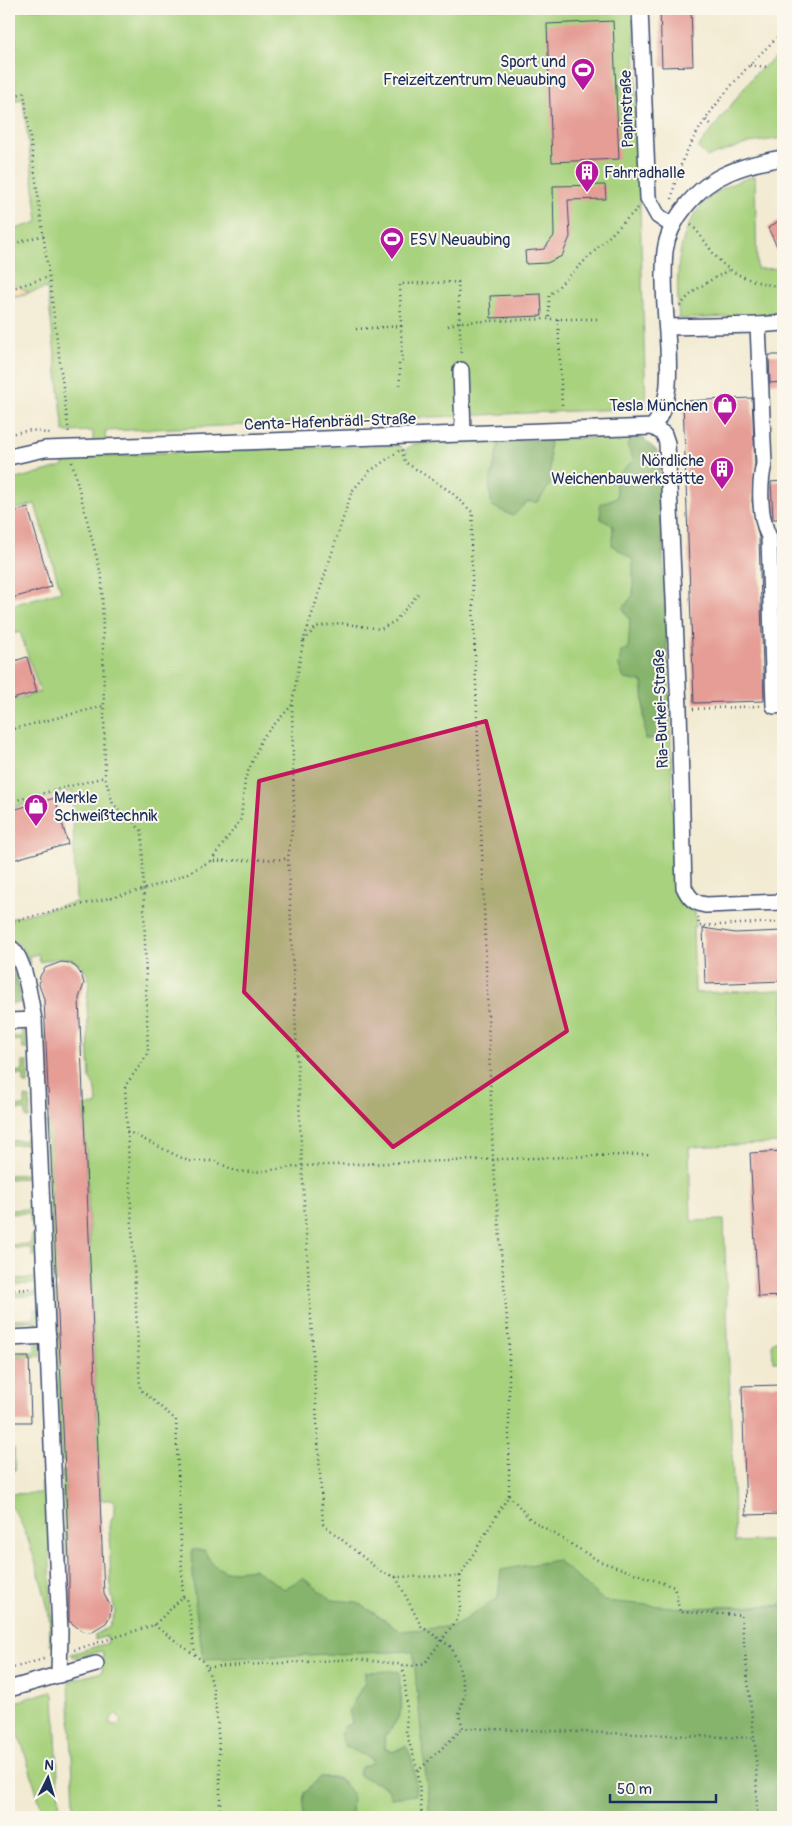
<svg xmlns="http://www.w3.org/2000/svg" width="792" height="1826" font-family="Pangolin,sans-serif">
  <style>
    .green { fill: #a8d27e; stroke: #62806e; fill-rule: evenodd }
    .forest { fill: #86b46d; stroke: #507266 }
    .sand { fill: #eeda9e; stroke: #84847e }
    .building { fill: #e59d95 }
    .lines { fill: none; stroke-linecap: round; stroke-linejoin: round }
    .minor-casing { stroke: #3b4b6f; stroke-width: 18 }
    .path { stroke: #3b4b6f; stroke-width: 2.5; stroke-dasharray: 1 4; stroke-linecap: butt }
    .minor { stroke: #fff; stroke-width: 15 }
    .marked { fill: #c2185b; fill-opacity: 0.2; stroke: #c2185b; stroke-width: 4; stroke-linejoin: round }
    .labels { text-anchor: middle; stroke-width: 4; stroke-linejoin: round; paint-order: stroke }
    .poi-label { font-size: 16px; fill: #1b2f5e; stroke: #fbf7ec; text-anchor: end }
    .street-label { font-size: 16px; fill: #1b2f5e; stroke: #fbf7ec }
  </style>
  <rect width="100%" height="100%" fill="#fbf7ec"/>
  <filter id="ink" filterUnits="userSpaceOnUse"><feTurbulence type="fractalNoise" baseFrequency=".02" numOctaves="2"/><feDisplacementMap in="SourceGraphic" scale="10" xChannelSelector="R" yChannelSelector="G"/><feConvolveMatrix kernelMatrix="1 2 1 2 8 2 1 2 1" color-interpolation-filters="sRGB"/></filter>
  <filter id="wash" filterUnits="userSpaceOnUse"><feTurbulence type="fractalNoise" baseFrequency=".0096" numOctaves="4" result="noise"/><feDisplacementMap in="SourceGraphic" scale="20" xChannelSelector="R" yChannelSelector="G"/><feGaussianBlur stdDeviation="1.12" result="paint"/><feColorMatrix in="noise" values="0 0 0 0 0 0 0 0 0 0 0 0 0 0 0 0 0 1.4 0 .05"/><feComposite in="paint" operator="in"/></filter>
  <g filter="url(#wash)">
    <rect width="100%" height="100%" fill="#f2ead1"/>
    <g class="green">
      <path d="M11 9H634L646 408 105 431 107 457 152 453 399 445 404 451 413 444 500 440 499 447 550 445 549 439 633 437 630 442 634 460 645 739 664 738V685L668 661 676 895 683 906 695 912 696 926 693 927 695 993 783 990V1143L689 1147 691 1221 724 1220 735 1542 783 1540V1605L683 1608 260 1656 414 1651 430 1817H351L352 1811 343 1782 335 1777H321L304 1793 303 1817H77L76 1808H74L69 1681 102 1672 103 1652 101 1651 75 1658 71 1654 108 1643 107 1636 95 1640V1635L109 1627 115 1612 111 1592 109 1526 114 1514V1500H100L84 1106 97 1105 96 1090 90 1079 87 1003 89 983 86 971 81 964 70 959 62 957 40 962 38 954 29 956 31 964H30L23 948 9 938V919L76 902 72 791 9 809V702L40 692 20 632 9 635V606L61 591 35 504 9 511V481L63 466V457L93 458V431L64 432 47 288 9 298V231L38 222 23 99 9 101V50L17 48ZM365 1682 399 1684C405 1707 400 1719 384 1737L385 1749 393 1752 405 1746 388 1788 376 1782 371 1759 344 1727 352 1723 358 1695ZM116 1713 121 1721 118 1725 110 1724 111 1719Z"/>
      <path d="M783 51V138L749 143 707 157 698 148 755 74Z"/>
      <path d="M755 176 757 269 783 268V315L679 319C674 252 679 196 755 176Z"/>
      <path d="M22 1028 27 1029V1049H23L22 1040 9 1041V1037H22Z"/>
      <path d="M46 1037 49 1113 46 1112 43 1038Z"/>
      <path d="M23 1062H28V1084H24V1075H9V1072L23 1071Z"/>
      <path d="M25 1097 30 1098 29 1118H26V1110H9V1107L25 1106Z"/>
      <path d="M50 1122 57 1283H53L46 1123Z"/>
      <path d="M26 1131 31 1132 30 1153H27V1144L9 1145V1141L26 1140Z"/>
      <path d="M31 1165V1187H29L28 1178 9 1179V1175L28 1174V1166Z"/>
      <path d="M29 1200 34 1201 33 1222H30V1213L9 1214V1210L29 1209Z"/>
      <path d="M31 1235 36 1236 35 1256H32V1248H9V1245L31 1244Z"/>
      <path d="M37 1278V1284L9 1285V1279Z"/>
      <path d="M53 1291H57L65 1462 61 1460Z"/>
      <path d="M38 1292 37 1295 9 1297V1293Z"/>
      <path d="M34 1309H39L40 1330H35L34 1321 9 1322V1319L34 1318Z"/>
      <path d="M775 1341H781V1350H783V1353H781V1363L773 1361 772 1343Z"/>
      <path d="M35 1343H40L41 1356 9 1357V1354L35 1352Z"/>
      <path d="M9 1448H14L15 1470H9Z"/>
      <path d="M62 1471H65L69 1557 66 1558Z"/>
      <path d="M41 1484H47L53 1645H50C50 1633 50 1621 48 1610 44 1589 24 1515 9 1505V1494L41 1493Z"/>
      <path d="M51 1691 54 1695 60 1817H44L23 1747 18 1736 10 1731V1728L18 1725 9 1727V1704Z"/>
    </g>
    <g class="forest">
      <path d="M641 436 659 453 668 661 664 685V738L645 739 643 682 624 679 619 666 621 651 628 649 630 621 623 608 633 595V560L612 545 613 526 601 519 600 504 617 497 615 477 634 460 627 445 633 437Z"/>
      <path d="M549 439 551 483 538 502H527L513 516 492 506 489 487 500 440Z"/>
      <path d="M9 961 15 968 22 1003 9 1004Z"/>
      <path d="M192 1550H204L212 1564 226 1572 254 1569 284 1589 303 1578 332 1600 357 1602 401 1631 455 1626 498 1598 501 1570 557 1560 604 1601 682 1608 783 1606V1817H430L413 1651 203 1659 194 1595Z"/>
      <path d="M392 1671 400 1672C397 1708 412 1704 384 1737L385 1749 393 1752 406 1746C415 1762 415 1777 416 1795L391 1798 388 1788 358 1775 361 1767 372 1763 371 1759 345 1746 340 1734 344 1727 352 1723 349 1710 365 1682V1672Z"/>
      <path d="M321 1777C338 1777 343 1781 352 1794L351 1817H303L304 1793Z"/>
    </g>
    <path class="sand" d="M9 281 29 292 9 298Z"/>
    <g id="blocks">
      <g class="building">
        <path d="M660 9H691L693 66 662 67Z"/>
        <path d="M613 21 619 159 552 162 547 24Z"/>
        <path d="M605 185 606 199 568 200 570 237 562 256 547 263 526 264 525 251 544 249 554 236 553 186Z"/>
        <path d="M783 218V259L768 228Z"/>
        <path d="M541 294 542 316 491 318 490 296Z"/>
        <path d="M769 355H783V382L770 383Z"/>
        <path d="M752 398 755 463 752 501 759 538 764 701 694 703 683 401Z"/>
        <path d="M783 481V519H773L771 482Z"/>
        <path d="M28 508 51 587 9 599V513Z"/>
        <path d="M27 657 37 692 9 700V663Z"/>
        <path d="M55 798 68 844 9 861V811Z"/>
        <path d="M703 928 735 933 783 931V981L705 984Z"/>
        <path d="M61 962 70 963 77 968 82 976 84 984 79 998 104 1594 111 1607 110 1616 106 1623 91 1632 82 1631 69 1621V1562L44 999 39 985 40 976 45 968Z"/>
        <path d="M783 1151V1296L758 1297 750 1153Z"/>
        <path d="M9 1357H29L31 1422H9Z"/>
        <path d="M783 1385V1514L746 1515 742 1386Z"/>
      </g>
    </g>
  </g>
  <g filter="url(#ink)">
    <use href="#blocks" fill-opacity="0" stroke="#3b4b6f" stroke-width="1"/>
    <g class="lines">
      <defs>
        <g id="minor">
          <path d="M640 9 648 198 658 216 673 226"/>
          <path d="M783 323 758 325 764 464C759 485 759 517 769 537L774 706 783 705"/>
          <path d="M667 327 758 325"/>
          <path d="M461 370 463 433"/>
          <path d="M653 427 664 434 667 443 679 709 684 887C689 898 694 903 706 905L783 902"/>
          <path d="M653 427C671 402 669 376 668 347 666 316 662 282 665 251 669 219 699 185 728 173 745 165 765 161 783 158"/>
          <path d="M9 457 45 449 653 427"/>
          <path d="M9 947C24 952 31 1004 34 1020L60 1632 59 1675"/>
          <path d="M9 1021 34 1020"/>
          <path d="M9 1338 48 1336"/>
          <path d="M9 1689 96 1664"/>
        </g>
      </defs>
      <use href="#minor" class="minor-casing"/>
      <g class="path">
        <path d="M750 65 766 67"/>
        <path d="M9 97 24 93 49 277 9 289"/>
        <path d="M706 120 713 126"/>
        <path d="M672 199C679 138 739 73 783 32"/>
        <path d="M691 225C701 234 708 247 717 258 733 277 760 284 783 287"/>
        <path d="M9 245 43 235"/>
        <path d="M49 277 69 434"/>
        <path d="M680 306C694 288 711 280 731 269"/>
        <path d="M558 319 562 405"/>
        <path d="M602 319H549V296L638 208"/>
        <path d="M448 326 459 322 549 319"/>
        <path d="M356 329 401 326 400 284 458 282 461 356"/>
        <path d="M400 385 399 363 402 361 401 326"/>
        <path d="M9 434 31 430 51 434"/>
        <path d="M399 451 370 471 352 491 303 642 292 705 294 814 288 859 302 1166 323 1524 381 1572 396 1577 460 1576 509 1495V1342L493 1158 471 546 473 513 451 492 405 462 402 450"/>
        <path d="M72 462 102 578 105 777 113 804 142 831 148 1054 125 1086 140 1389 176 1420 183 1597 154 1625 74 1650"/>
        <path d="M304 641 316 627 340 623 381 629 395 621 418 594"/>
        <path d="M693 709 760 706"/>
        <path d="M9 730 104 706"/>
        <path d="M9 802 105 777"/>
        <path d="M211 861 241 819 245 779 262 738 292 705"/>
        <path d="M698 917 699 926 783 922"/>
        <path d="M9 922 143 890 178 878 211 861 287 859"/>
        <path d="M127 1131 188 1161H215L235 1171 255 1172 302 1166 652 1154"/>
        <path d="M9 1290 32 1289"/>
        <path d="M509 1495 530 1519 599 1561 674 1587 680 1612 741 1615 756 1755 757 1817"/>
        <path d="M396 1577 421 1626 451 1647 458 1662 465 1693 459 1714 463 1728 754 1738"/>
        <path d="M183 1597 187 1599C192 1619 191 1638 196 1656"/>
        <path d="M154 1625 203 1661C221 1684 220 1785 220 1817"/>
        <path d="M403 1666 407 1703 406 1732 418 1771"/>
        <path d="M208 1667 357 1659 414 1666 425 1663 457 1619 460 1609V1576"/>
        <path d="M9 1669 47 1658"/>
        <path d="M422 1817 418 1771 463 1728"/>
      </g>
      <use href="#minor" class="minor"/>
    </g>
  </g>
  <path class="marked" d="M486 721 567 1031 393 1147 244 992 259 781Z"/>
  <defs>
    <symbol id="stadium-pin" viewBox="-11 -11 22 30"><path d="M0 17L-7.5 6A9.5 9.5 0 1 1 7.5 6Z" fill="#b5179e" stroke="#fbf7ec"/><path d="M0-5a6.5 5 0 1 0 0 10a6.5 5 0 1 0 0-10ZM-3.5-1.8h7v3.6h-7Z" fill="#fff"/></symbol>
    <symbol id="building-pin" viewBox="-11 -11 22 30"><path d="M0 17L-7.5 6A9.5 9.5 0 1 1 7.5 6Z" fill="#b5179e" stroke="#fbf7ec"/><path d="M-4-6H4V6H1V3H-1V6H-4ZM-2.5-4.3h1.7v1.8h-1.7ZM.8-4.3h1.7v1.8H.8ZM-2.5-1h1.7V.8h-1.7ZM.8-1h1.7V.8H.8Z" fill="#fff"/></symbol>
    <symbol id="shop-pin" viewBox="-11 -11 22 30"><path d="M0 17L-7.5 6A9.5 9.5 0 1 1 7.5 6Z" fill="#b5179e" stroke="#fbf7ec"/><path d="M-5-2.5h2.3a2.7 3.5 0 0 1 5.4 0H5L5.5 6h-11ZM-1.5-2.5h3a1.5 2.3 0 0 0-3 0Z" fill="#fff"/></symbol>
  </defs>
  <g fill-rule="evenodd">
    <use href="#stadium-pin" x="569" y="56" width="28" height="38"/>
    <use href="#building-pin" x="573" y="158" width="28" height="38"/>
    <use href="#stadium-pin" x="378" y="225" width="28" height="38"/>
    <use href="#shop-pin" x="711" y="391" width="28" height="38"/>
    <use href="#building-pin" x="708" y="455" width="28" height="38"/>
    <use href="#shop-pin" x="22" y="792" width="28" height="38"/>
  </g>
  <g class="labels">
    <g class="poi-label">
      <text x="566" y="67">Sport und<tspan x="566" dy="18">Freizeitzentrum Neuaubing</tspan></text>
      <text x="604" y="178" text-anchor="start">Fahrradhalle</text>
      <text x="410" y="245" text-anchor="start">ESV Neuaubing</text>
      <text x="708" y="411">Tesla München</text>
      <text x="704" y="466">Nördliche<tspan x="704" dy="18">Weichenbauwerkstätte</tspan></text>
      <text x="54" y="803" text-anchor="start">Merkle<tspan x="54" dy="18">Schweißtechnik</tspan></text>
    </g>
    <g class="street-label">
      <text transform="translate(626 109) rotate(-92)" y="6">Papinstraße</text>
      <text transform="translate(330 421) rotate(-2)" y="6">Centa-Hafenbrädl-Straße</text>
      <text transform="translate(660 709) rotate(-92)" y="6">Ria-Burkei-Straße</text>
    </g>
  </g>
  <rect width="792" height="1826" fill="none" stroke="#fbf7ec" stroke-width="30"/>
  <g transform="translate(48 1778) rotate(5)" stroke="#fbf7ec" stroke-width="4" paint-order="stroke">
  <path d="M0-4L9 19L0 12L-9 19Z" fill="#1b2f5e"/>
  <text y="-8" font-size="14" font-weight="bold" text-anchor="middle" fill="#1b2f5e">N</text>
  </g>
  <path d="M610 1794v8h106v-8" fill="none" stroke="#1b2f5e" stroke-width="2.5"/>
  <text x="617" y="1794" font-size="15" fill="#1b2f5e" stroke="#fbf7ec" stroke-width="4" paint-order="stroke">50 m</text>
</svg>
